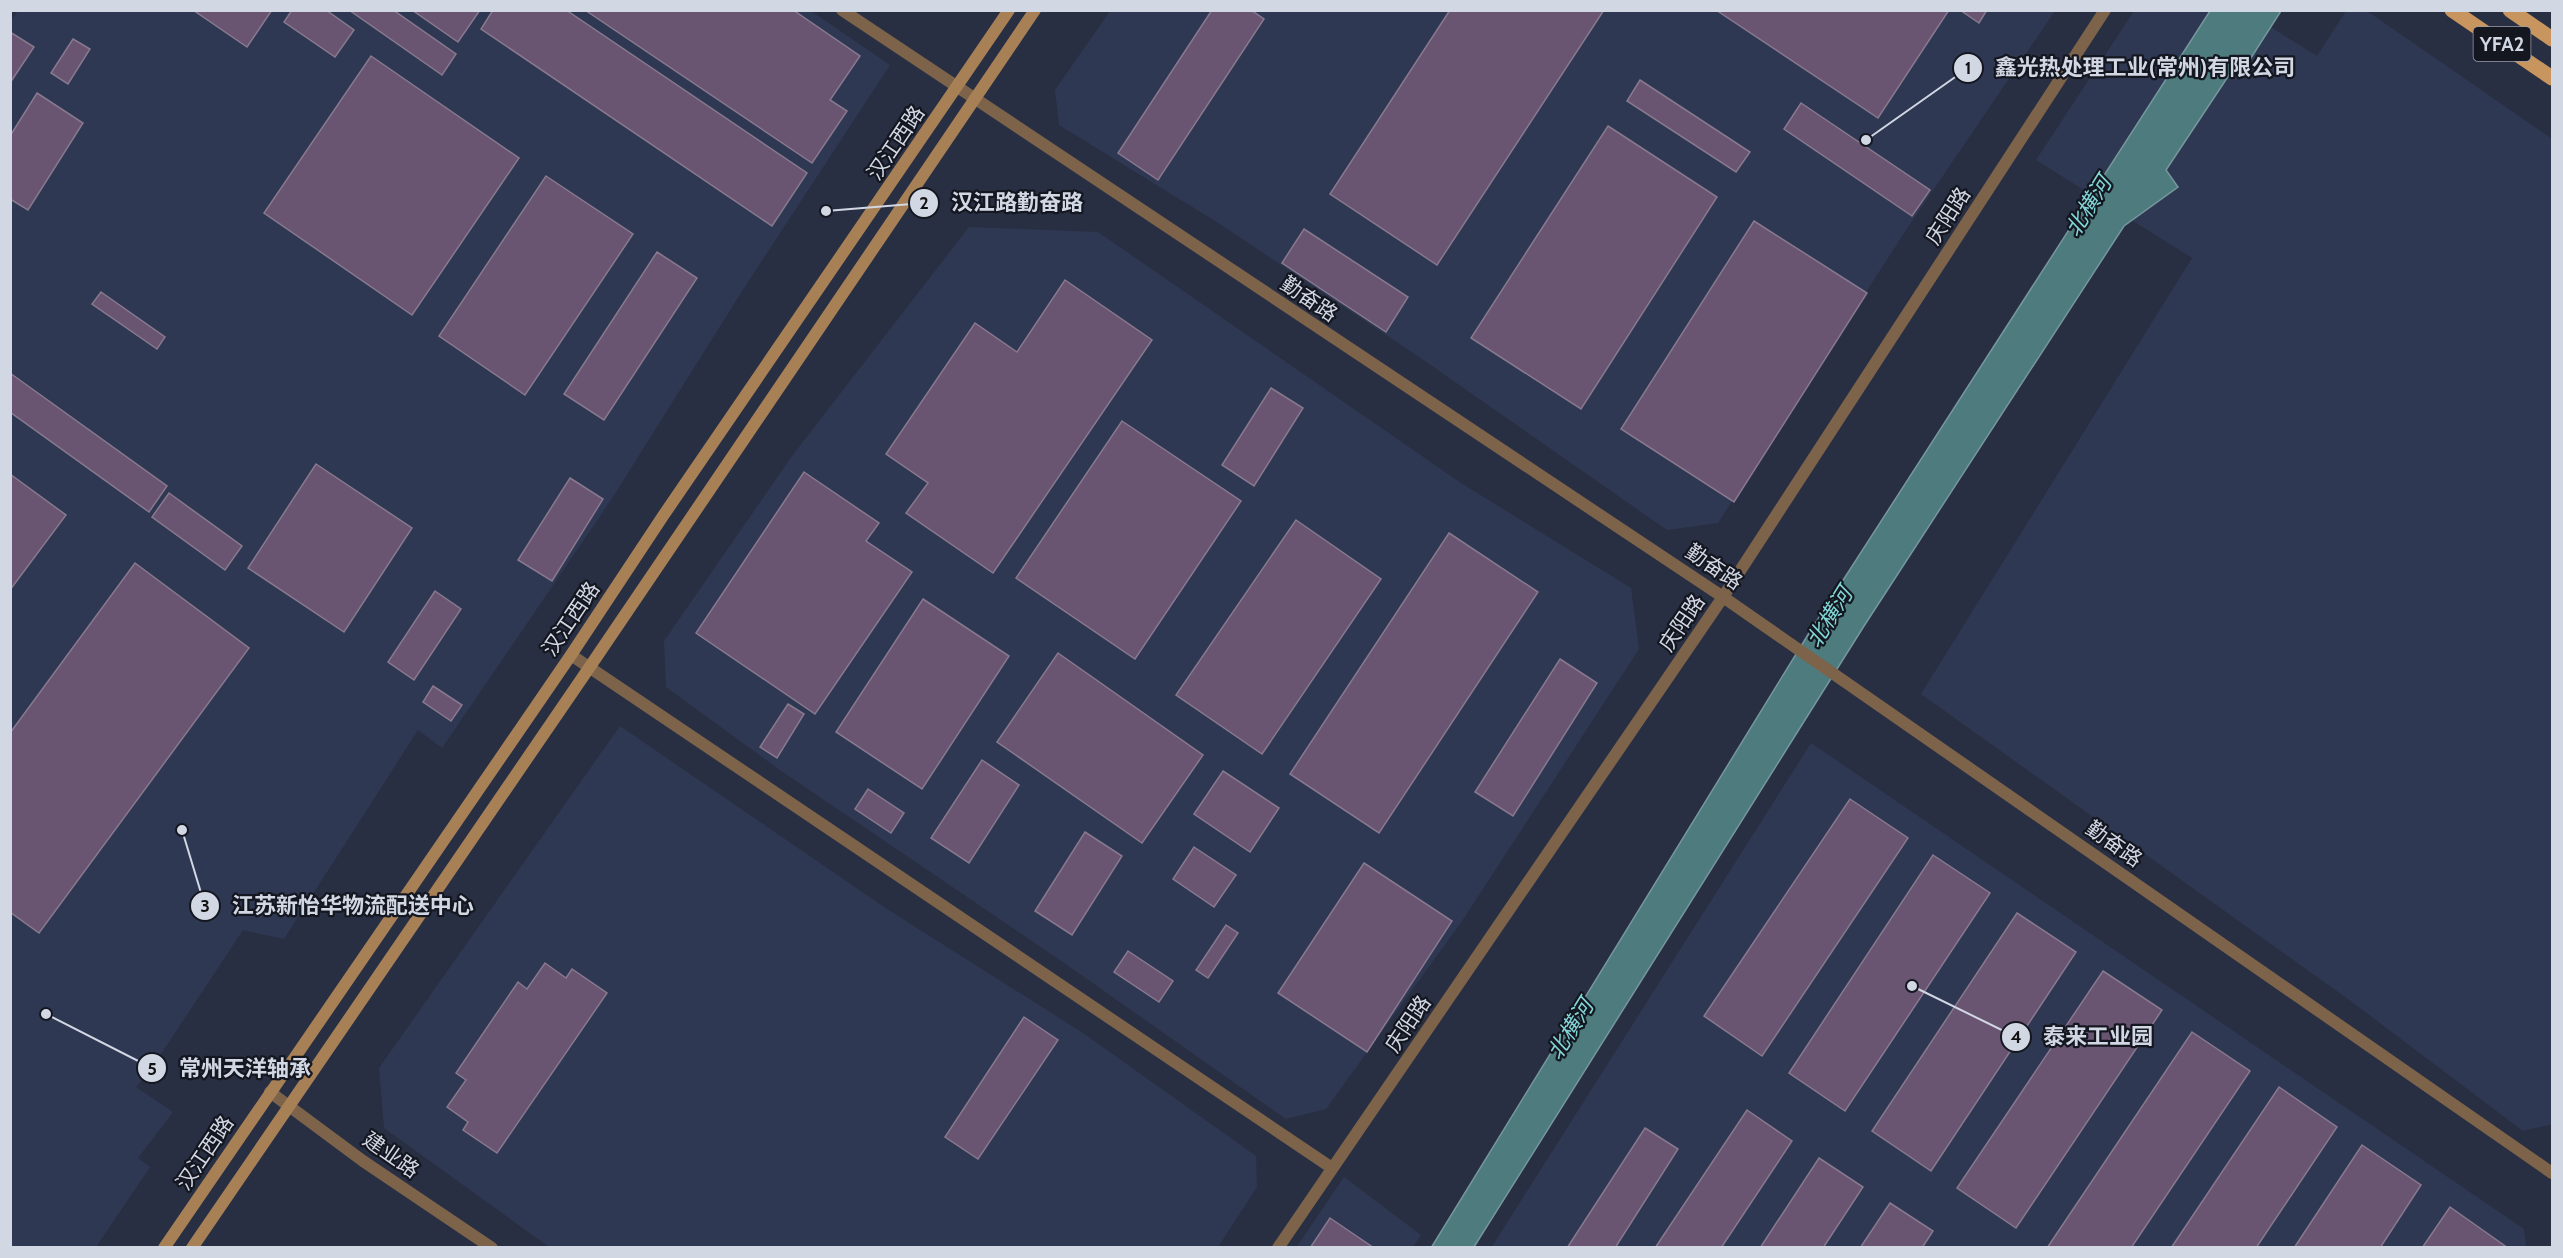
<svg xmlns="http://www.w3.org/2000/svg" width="2563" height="1258" font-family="Cabin,'Noto Sans SC',sans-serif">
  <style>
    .built { fill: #2f3852 }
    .water { fill: #4e7c7e; stroke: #76979d; stroke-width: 1.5 }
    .building { fill: #695572; stroke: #88798f; stroke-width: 1.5 }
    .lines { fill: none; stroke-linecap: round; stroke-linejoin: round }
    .minor { stroke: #7c634a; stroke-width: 12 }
    .tertiary { stroke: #7c634a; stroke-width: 12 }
    .secondary { stroke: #a78056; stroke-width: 12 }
    .primary { stroke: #c8955f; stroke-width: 15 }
    .labels { text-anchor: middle; stroke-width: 4.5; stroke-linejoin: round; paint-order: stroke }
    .shield { fill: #141720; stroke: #999da9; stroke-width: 1.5 }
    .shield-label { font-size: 20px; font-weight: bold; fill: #d2d7e4 }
    .street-label { font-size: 21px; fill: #d2d7e4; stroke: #141720 }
    .water-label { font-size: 22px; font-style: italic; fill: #82d5d7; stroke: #141720 }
    .leader { fill: none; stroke: #d2d7e4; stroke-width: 2 }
    .callout-dot { fill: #d2d7e4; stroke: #141720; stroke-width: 2 }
    .mark-label { font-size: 18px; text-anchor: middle; font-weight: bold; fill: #111 }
    .callout-label { font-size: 22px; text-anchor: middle; font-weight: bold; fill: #d2d7e4; stroke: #141720; stroke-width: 4.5; stroke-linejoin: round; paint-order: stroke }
  </style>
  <rect width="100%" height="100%" fill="#282f43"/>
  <g class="built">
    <path d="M18 11H811L890 65 746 285 611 500 442 748 418 730 284 939 243 930 151 1069 136 1087 173 1112 138 1158 150 1167 96 1247 11 1248 10 22Z"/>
    <path d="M1110 11H2055L1904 233 1718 523 1667 530 1422 359 1220 224 1059 125 1055 90Z"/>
    <path d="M2134 11H2245L2317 56 2346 11H2367L2552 139V1124L2523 1131 2348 999 1921 694 2192 258 2036 160Z"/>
    <path d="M969 227 1098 232 1461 483 1631 588 1639 649 1462 921 1326 1109 1286 1119 1060 960 777 768 666 687 664 641 792 456Z"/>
    <path d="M620 726 887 909 1083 1033 1256 1156 1257 1187 1218 1247H549L384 1128 379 1068Z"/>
    <path d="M1811 743 2524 1229 2526 1247 1491 1248Z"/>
    <path d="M1344 1177 1421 1235 1413 1247 1296 1248Z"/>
  </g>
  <path class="water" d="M2210 11H2281L2242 72H2231L2166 170 2178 187 2124 226 1864 626 1474 1247 1431 1248 1809 633Z"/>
  <g class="building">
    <path d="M193 10H272L247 47Z"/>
    <path d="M292 10H326L354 30 335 57 284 22Z"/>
    <path d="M349 10H393L456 54 442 75Z"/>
    <path d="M412 10H480L458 42Z"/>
    <path d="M493 10H566L807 173 772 226 481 29Z"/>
    <path d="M585 10H793L860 56 830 100 847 111 812 163Z"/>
    <path d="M1212 10H1251L1264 19 1158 180 1118 153Z"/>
    <path d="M1450 10H1604L1437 265 1330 194Z"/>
    <path d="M1716 10H1949L1878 118Z"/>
    <path d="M1960 10H1987L1979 23Z"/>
    <path d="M10 32 34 47 10 83Z"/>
    <path d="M73 39 90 49 68 84 51 73Z"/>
    <path d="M371 56 519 158 412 315 264 213Z"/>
    <path d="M1640 80 1750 152 1736 172 1627 101Z"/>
    <path d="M37 93 83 123 28 210 10 199V136Z"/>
    <path d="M1801 103 1930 190 1912 216 1784 129Z"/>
    <path d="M1608 126 1717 197 1581 409 1471 338Z"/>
    <path d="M546 176 633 234 525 395 439 336Z"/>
    <path d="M1754 221 1867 293 1734 502 1621 429Z"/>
    <path d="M1304 229 1408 297 1386 332 1282 263Z"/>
    <path d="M657 252 697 278 604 420 564 394Z"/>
    <path d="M1065 280 1152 340 993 573 906 513 928 483 886 454 975 323 1017 352Z"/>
    <path d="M101 292 165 337 157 349 92 304Z"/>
    <path d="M10 373 167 486 149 512 10 412Z"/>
    <path d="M1271 388 1303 408 1254 486 1222 465Z"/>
    <path d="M1122 421 1241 501 1135 659 1016 578Z"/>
    <path d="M316 464 412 528 344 632 248 568Z"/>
    <path d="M804 472 879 523 866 541 912 572 815 714 696 633Z"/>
    <path d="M10 474 66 515 10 590Z"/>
    <path d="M570 478 603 499 552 581 518 560Z"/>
    <path d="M169 493 242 546 225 570 152 517Z"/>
    <path d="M1296 520 1381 579 1262 754 1176 695Z"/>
    <path d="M1449 533 1538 592 1379 833 1290 774Z"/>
    <path d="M135 563 249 648 39 933 10 912V733Z"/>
    <path d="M435 591 461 609 414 680 388 662Z"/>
    <path d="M923 599 1009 656 922 789 836 732Z"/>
    <path d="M1058 653 1203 755 1142 843 997 742Z"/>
    <path d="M1560 659 1597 683 1513 816 1475 792Z"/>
    <path d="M433 686 462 705 451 721 423 702Z"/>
    <path d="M788 704 804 714 777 758 760 747Z"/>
    <path d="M982 760 1019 785 969 863 931 838Z"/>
    <path d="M1223 771 1279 808 1250 852 1194 814Z"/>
    <path d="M868 789 904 813 891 833 855 809Z"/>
    <path d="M1850 799 1908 838 1762 1056 1704 1016Z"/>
    <path d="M1085 832 1122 856 1072 935 1035 911Z"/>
    <path d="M1194 847 1236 875 1214 907 1173 879Z"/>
    <path d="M1933 855 1990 893 1845 1111 1789 1073Z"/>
    <path d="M1364 863 1452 921 1367 1052 1278 993Z"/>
    <path d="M2017 913 2076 952 1931 1171 1872 1131Z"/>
    <path d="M1226 925 1238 933 1208 978 1196 970Z"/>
    <path d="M1128 951 1173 981 1159 1002 1114 972Z"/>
    <path d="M545 963 566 978 572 969 607 993 497 1153 463 1130 468 1122 447 1107 466 1080 456 1073 518 982 527 989Z"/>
    <path d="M2103 971 2162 1010 2016 1228 1957 1188Z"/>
    <path d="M1024 1017 1058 1040 978 1159 945 1137Z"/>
    <path d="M2192 1032 2250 1071 2131 1248H2047Z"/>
    <path d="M2279 1087 2337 1127 2256 1248H2171Z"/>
    <path d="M1747 1110 1792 1141 1721 1248H1655Z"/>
    <path d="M1645 1128 1678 1149 1615 1248H1567Z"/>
    <path d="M2362 1145 2421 1185 2380 1248H2294Z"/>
    <path d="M1819 1158 1863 1187 1823 1248H1760Z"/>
    <path d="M1890 1203 1933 1231 1922 1248H1860Z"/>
    <path d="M2450 1207 2508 1248H2422Z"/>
    <path d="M1330 1218 1374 1248H1310Z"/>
  </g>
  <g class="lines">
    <g class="minor">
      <path d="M571 655 1332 1168"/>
      <path d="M1278 1248 1723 597 2105 10"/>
    </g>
    <g class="tertiary">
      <path d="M842 10 1723 597 2552 1173"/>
      <path d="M270 1092 363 1161 492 1248"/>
    </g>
    <g class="secondary">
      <path d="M164 1248 571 655 663 516 1009 10"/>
      <path d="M192 1248 589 668 1035 10"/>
    </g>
    <g class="primary">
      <path d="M2452 10 2552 78"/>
      <path d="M2510 10 2552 39"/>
    </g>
  </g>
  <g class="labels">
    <rect class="shield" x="2473.5" y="27" width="57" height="34" rx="4.5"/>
    <g class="shield-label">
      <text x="2502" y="51">YFA2</text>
    </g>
    <g class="street-label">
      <text transform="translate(896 143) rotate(-56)" y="7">汉江西路</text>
      <text transform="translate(1948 216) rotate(-57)" y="7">庆阳路</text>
      <text transform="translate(1309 299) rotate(34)" y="7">勤奋路</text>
      <text transform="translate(1714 567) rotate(34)" y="7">勤奋路</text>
      <text transform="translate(571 619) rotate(-56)" y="7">汉江西路</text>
      <text transform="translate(1682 623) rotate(-56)" y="7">庆阳路</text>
      <text transform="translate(2114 844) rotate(35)" y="7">勤奋路</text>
      <text transform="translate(1408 1024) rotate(-56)" y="7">庆阳路</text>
      <text transform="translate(205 1153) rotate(-56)" y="7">汉江西路</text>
      <text transform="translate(391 1155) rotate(35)" y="7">建业路</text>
    </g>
    <g class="water-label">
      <text transform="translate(2088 206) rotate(-58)" y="8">北横河</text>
      <text transform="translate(1829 617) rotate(-58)" y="8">北横河</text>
      <text transform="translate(1570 1029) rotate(-58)" y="8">北横河</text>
    </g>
  </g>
  <path class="leader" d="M1866 140L1968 68M826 211L924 203M182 830L205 906M1912 986L2016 1037M46 1014L152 1068"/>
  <g class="callout-dot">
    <circle cx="1866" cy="140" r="6"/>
    <circle cx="826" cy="211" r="6"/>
    <circle cx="182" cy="830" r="6"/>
    <circle cx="1912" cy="986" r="6"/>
    <circle cx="46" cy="1014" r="6"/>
    <circle cx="1968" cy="68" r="15"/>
    <circle cx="924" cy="203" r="15"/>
    <circle cx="205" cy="906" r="15"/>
    <circle cx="2016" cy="1037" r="15"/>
    <circle cx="152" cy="1068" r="15"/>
  </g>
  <g class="mark-label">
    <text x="1968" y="74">1</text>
    <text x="924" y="209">2</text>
    <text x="205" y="912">3</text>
    <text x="2016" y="1043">4</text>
    <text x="152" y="1075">5</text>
  </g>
  <g class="callout-label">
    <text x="2145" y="75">鑫光热处理工业(常州)有限公司</text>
    <text x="1017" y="210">汉江路勤奋路</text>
    <text x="353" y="913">江苏新怡华物流配送中心</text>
    <text x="2098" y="1044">泰来工业园</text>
    <text x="245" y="1076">常州天洋轴承</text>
  </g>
  <rect width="2563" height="1258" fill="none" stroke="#d2d7e4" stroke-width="24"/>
</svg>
